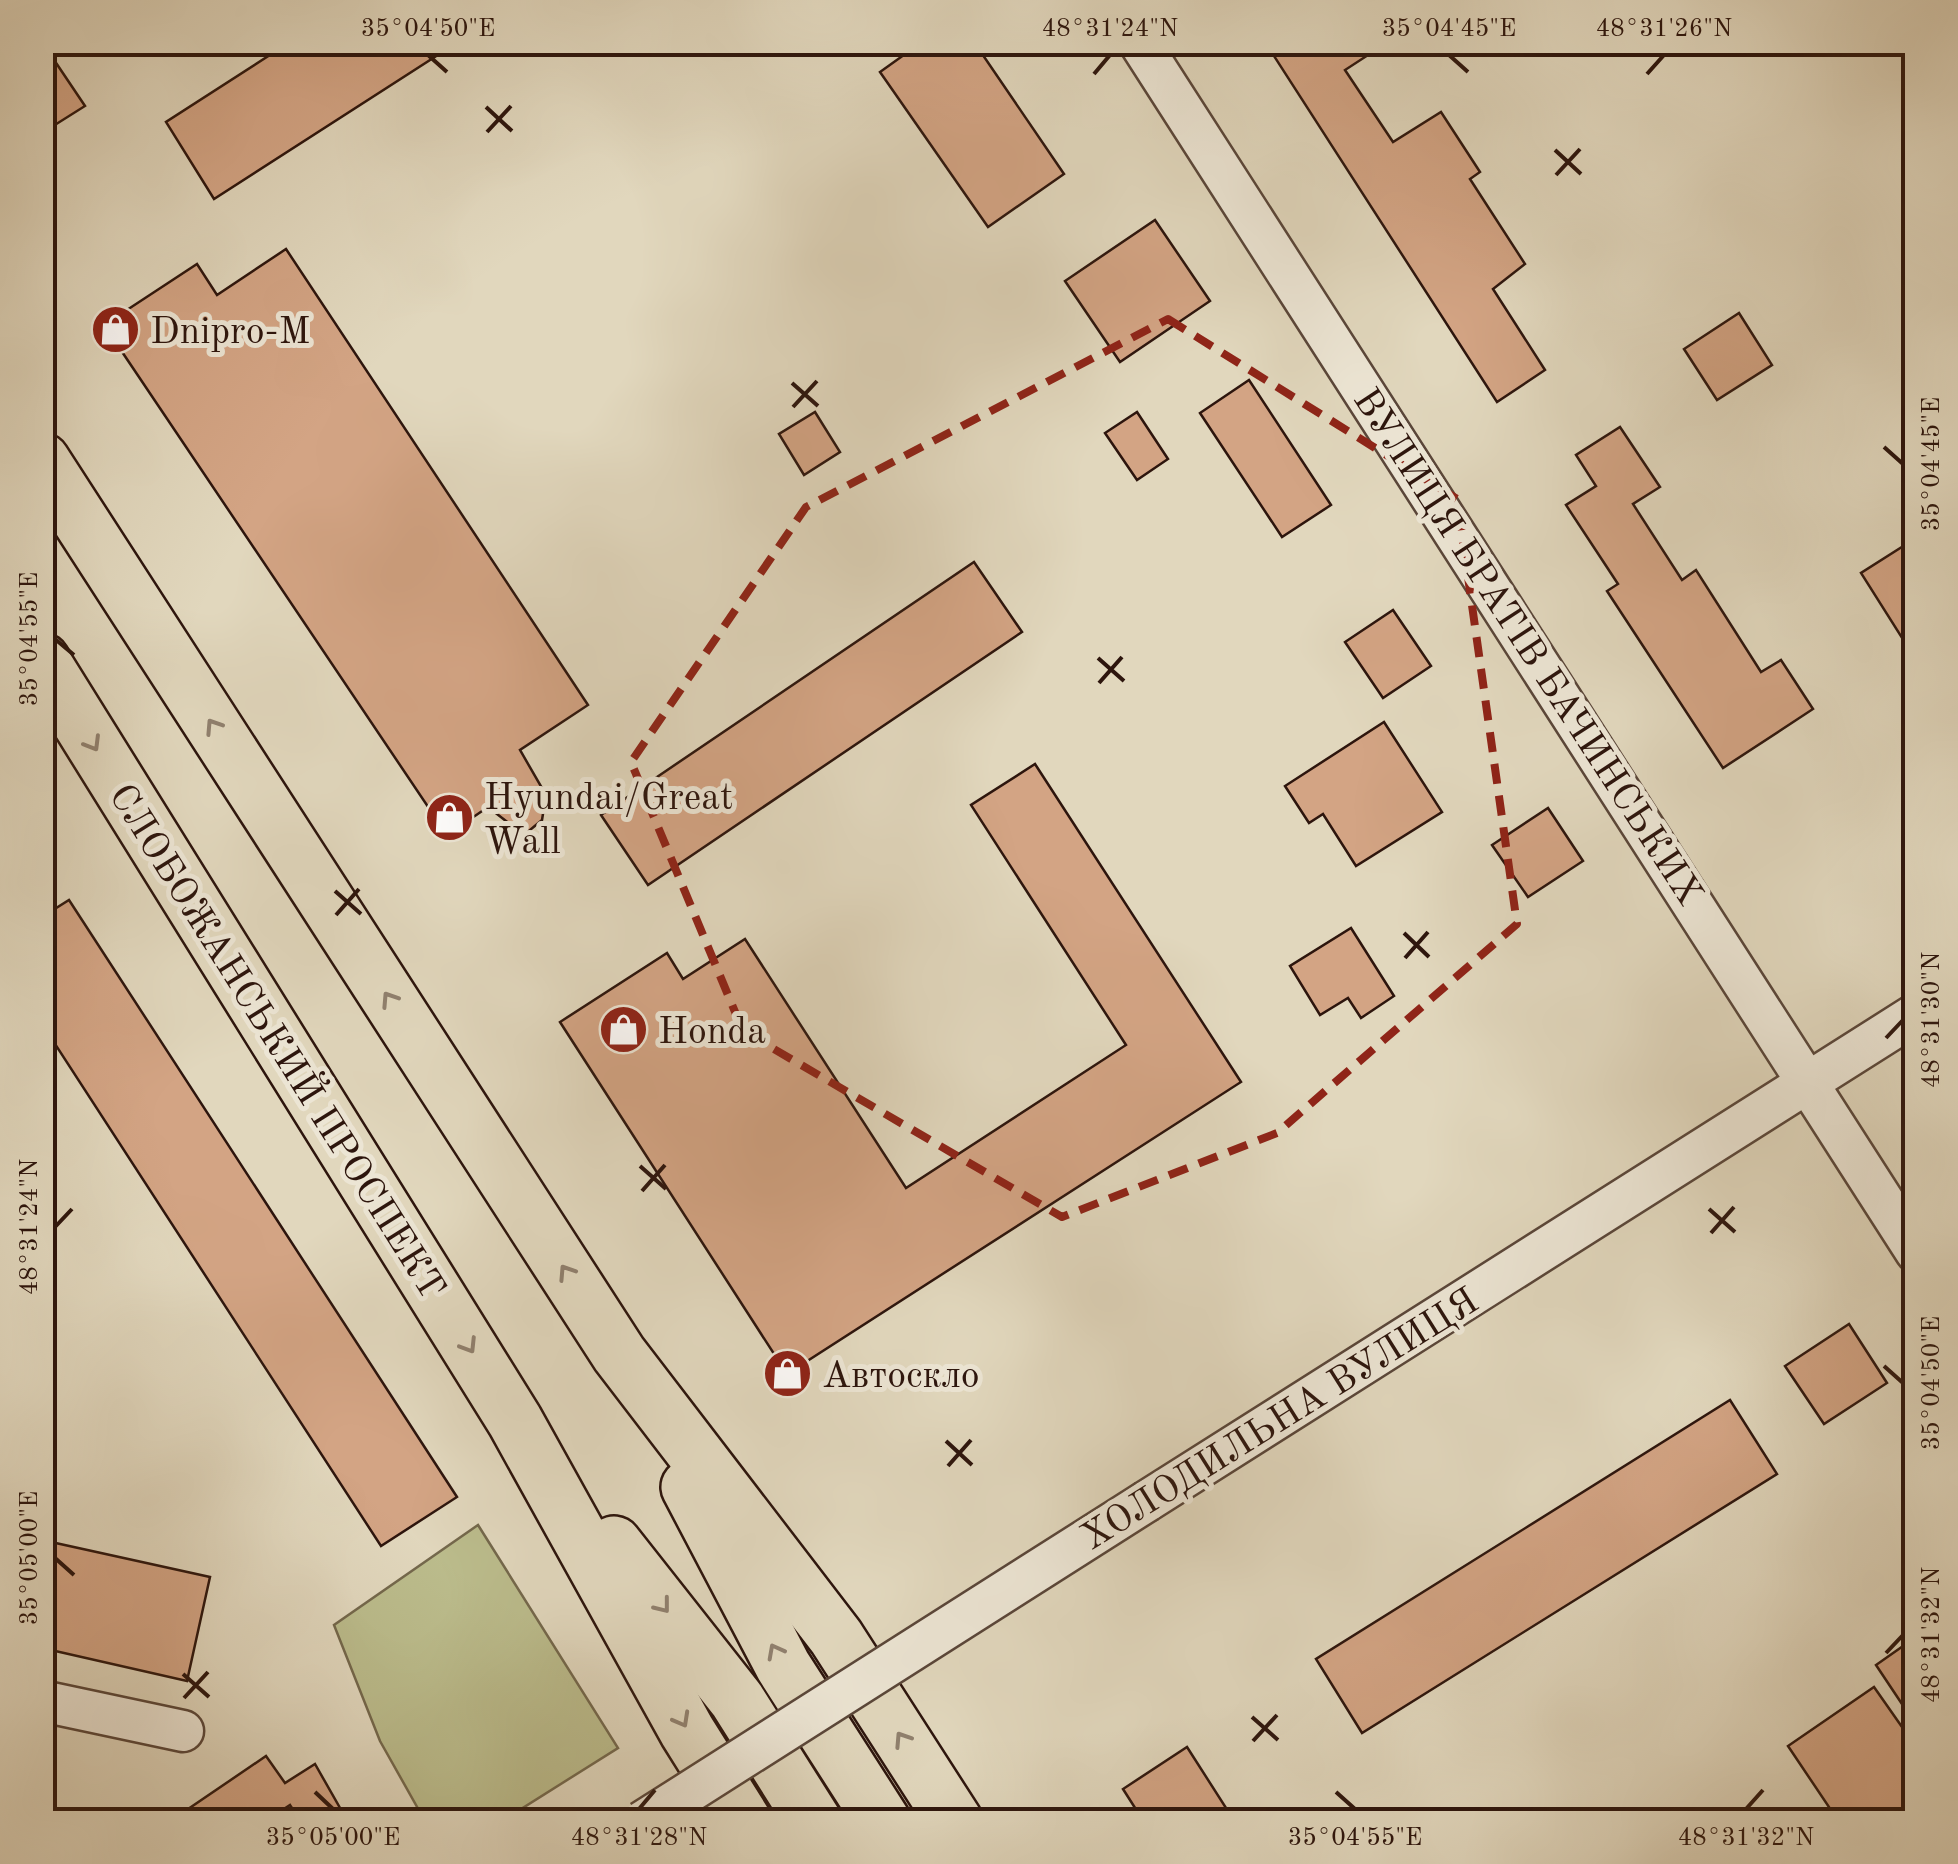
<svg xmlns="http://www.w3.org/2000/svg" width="1958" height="1864" font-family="'Old Standard TT',serif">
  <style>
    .green { fill: #bbbc8c; stroke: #74684c; stroke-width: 2.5 }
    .building { fill: #d3a484; stroke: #2d150d; stroke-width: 2.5 }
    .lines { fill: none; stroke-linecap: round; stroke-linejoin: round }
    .minor-casing { stroke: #5a4639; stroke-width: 45 }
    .primary-casing { stroke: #2d150d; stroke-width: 60 }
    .minor { stroke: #ece5d4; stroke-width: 40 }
    .primary { stroke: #e1d7bd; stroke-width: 55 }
    .minor-bridge-casing { stroke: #5a4639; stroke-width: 45; stroke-linecap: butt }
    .minor-bridge { stroke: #ece5d4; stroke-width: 40 }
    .oneway { stroke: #90806e }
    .marked { fill: none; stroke: #8f2418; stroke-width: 8; stroke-dasharray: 20 12; stroke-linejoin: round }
    .ticks { fill: none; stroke: #2d150d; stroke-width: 4 }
    .labels { text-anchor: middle; stroke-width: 10; stroke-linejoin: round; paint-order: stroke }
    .poi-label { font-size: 38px; fill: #2d150d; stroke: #ece5d4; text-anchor: start }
    .street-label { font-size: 38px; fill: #2d150d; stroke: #ece5d4 }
    .neatline { fill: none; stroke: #2d150d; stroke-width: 4 }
    .ticks-label { font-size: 25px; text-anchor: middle; fill: #2d150d }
  </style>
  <rect width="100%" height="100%" fill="#e1d7bd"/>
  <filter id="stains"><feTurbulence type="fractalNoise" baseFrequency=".002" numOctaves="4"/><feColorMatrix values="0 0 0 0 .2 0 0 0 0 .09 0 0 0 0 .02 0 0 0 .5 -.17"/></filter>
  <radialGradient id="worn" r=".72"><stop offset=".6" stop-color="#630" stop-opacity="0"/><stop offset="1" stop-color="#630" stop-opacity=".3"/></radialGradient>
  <path class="green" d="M478 1525 618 1748 502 1821H425L380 1741 334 1625Z"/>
  <g class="building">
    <path d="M42 42 85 106 42 133Z"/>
    <path d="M290 42H458L214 199 166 122Z"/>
    <path d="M922 42H974L1064 174 988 227 880 72Z"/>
    <path d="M1265 42H1388L1345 70 1393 142 1441 112 1480 172 1470 179 1525 264 1493 289 1545 370 1497 402Z"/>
    <path d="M1155 220 1210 301 1120 362 1065 281Z"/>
    <path d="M286 249 588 705 520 750 546 795 542 820 524 835 488 807 447 835 104 325 197 264 217 295Z"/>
    <path d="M1739 313 1772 365 1717 400 1684 349Z"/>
    <path d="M1249 380 1331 505 1282 537 1200 413Z"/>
    <path d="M815 412 840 452 804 475 779 434Z"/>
    <path d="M1137 412 1168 459 1137 480 1105 433Z"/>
    <path d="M1620 427 1660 487 1633 504 1682 580 1696 570 1761 672 1781 660 1813 709 1723 768 1607 591 1618 584 1566 505 1596 486 1576 455Z"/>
    <path d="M1916 538V660L1861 573Z"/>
    <path d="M974 562 1022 632 648 885 601 815Z"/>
    <path d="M1393 610 1431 666 1383 698 1345 642Z"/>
    <path d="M1384 722 1442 812 1356 866 1323 814 1309 823 1285 786Z"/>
    <path d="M1035 764 1241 1082 787 1374 560 1022 667 953 683 979 745 939 906 1188 1126 1045 971 805Z"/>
    <path d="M1548 808 1583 861 1528 897 1492 845Z"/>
    <path d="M69 900 457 1497 381 1546 42 1024V917Z"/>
    <path d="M1351 928 1394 996 1361 1018 1348 998 1320 1015 1290 966Z"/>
    <path d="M1849 1324 1887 1383 1824 1424 1785 1366Z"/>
    <path d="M1730 1400 1777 1474 1362 1733 1316 1659Z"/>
    <path d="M42 1540 210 1577 187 1681 42 1648Z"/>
    <path d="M1916 1637V1725L1876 1665Z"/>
    <path d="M1874 1687 1916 1747V1822H1839L1788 1746Z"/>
    <path d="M1187 1747 1235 1822H1144L1123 1789Z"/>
    <path d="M266 1756 285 1783 315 1764 348 1822H301L290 1805 264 1822H169Z"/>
  </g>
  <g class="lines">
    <defs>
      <g id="minor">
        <path d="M1139 42 1916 1252"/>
        <path d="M1147 1501 1916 1014"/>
        <path d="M42 1701 183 1731"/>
      </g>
      <g id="primary">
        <path d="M42 461 619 1354 836 1637 955 1822"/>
        <path d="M42 661 515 1421 687 1731 744 1822"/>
        <path d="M689 1487 783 1666 883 1822"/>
        <path d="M614 1544 737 1700 814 1822"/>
      </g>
    </defs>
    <use href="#minor" class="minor-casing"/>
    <use href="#primary" class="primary-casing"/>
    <use href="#minor" class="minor"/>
    <use href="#primary" class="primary"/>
    <defs>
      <path id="minor-bridge" d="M642 1822 1147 1501"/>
    </defs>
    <use href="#minor-bridge" class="minor-bridge-casing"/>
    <use href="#minor-bridge" class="minor-bridge"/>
  </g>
  <defs><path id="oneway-chevron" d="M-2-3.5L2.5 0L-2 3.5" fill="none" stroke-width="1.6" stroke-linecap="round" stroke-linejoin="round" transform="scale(2.5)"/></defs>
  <g class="oneway">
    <use href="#oneway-chevron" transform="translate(213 726) rotate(-123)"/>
    <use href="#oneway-chevron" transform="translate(93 744) rotate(59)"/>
    <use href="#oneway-chevron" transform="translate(389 999) rotate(-123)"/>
    <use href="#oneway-chevron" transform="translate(566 1272) rotate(-123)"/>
    <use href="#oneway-chevron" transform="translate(469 1346) rotate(58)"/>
    <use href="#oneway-chevron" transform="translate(663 1606) rotate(52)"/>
    <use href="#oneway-chevron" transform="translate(775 1651) rotate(-118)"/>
    <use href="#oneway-chevron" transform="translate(682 1720) rotate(61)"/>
    <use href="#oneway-chevron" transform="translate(902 1739) rotate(-123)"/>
  </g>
  <path class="marked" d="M1168 319 1457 499 1517 924 1277 1133 1062 1217 743 1031 631 762 806 507Z"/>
  <path class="ticks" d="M428 55 447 72M1449 55 1468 72M1094 74 1110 55M1647 74 1664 55M486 107 512 131M487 132 511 106M1555 150 1581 174M1556 175 1580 149M792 383 818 406M793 407 817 381M1884 447 1903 464M55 639 74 655M1098 658 1124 681M1099 683 1122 657M335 891 361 914M336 915 359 889M1404 933 1429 957M1405 958 1428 932M1886 1038 1903 1020M640 1166 666 1189M642 1191 665 1165M1709 1209 1735 1232M55 1227 72 1209M1711 1233 1734 1207M1884 1366 1903 1383M946 1441 972 1465M948 1466 971 1440M55 1558 74 1575M1886 1653 1903 1635M183 1674 209 1697M184 1698 208 1672M1252 1717 1278 1740M1253 1741 1277 1715M315 1792 333 1809M1336 1792 1355 1809M639 1809 655 1790M1746 1809 1763 1790"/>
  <defs>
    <symbol id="shop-disc" viewBox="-11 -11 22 22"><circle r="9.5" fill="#8f2418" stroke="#ece5d4"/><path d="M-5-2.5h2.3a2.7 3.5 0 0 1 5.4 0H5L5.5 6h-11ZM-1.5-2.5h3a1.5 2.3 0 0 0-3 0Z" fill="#fff"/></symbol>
  </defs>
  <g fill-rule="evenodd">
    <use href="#shop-disc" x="88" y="302" width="55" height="55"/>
    <use href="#shop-disc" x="422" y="790" width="55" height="55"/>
    <use href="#shop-disc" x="596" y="1002" width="55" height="55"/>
    <use href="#shop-disc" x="760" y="1346" width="55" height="55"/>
  </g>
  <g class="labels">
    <g class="poi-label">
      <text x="150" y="343">Dnipro-M</text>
      <text x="484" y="809">Hyundai/Great<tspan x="484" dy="44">Wall</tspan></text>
      <text x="658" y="1043">Honda</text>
      <text x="822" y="1387">Автоскло</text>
    </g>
    <g class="street-label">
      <text transform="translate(1529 646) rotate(57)" y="13">ВУЛИЦЯ БРАТІВ БАЧИНСЬКИХ</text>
      <text transform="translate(278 1041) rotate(58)" y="13">СЛОБОЖАНСЬКИЙ ПРОСПЕКТ</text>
      <text transform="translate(1279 1418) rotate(-32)" y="13">ХОЛОДИЛЬНА ВУЛИЦЯ</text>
    </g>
  </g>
  <rect width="1958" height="1864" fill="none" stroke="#e1d7bd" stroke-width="110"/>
  <rect x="55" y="55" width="1848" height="1754" class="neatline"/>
  <g class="ticks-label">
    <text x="428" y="36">35°04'50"E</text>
    <text x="1110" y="36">48°31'24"N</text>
    <text x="1449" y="36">35°04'45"E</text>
    <text x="1664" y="36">48°31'26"N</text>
    <text transform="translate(1930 464) rotate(-90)" y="9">35°04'45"E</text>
    <text transform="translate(28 639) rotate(-90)" y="9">35°04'55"E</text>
    <text transform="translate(1930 1020) rotate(-90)" y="9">48°31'30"N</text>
    <text transform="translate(28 1227) rotate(-90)" y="9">48°31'24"N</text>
    <text transform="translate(1930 1383) rotate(-90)" y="9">35°04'50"E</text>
    <text transform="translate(28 1558) rotate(-90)" y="9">35°05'00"E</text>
    <text transform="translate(1930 1635) rotate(-90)" y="9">48°31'32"N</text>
    <text x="333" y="1845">35°05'00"E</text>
    <text x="639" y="1845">48°31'28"N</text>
    <text x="1355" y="1845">35°04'55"E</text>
    <text x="1746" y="1845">48°31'32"N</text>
  </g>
  <rect width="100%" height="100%" filter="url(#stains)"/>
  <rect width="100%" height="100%" fill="url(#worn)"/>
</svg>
